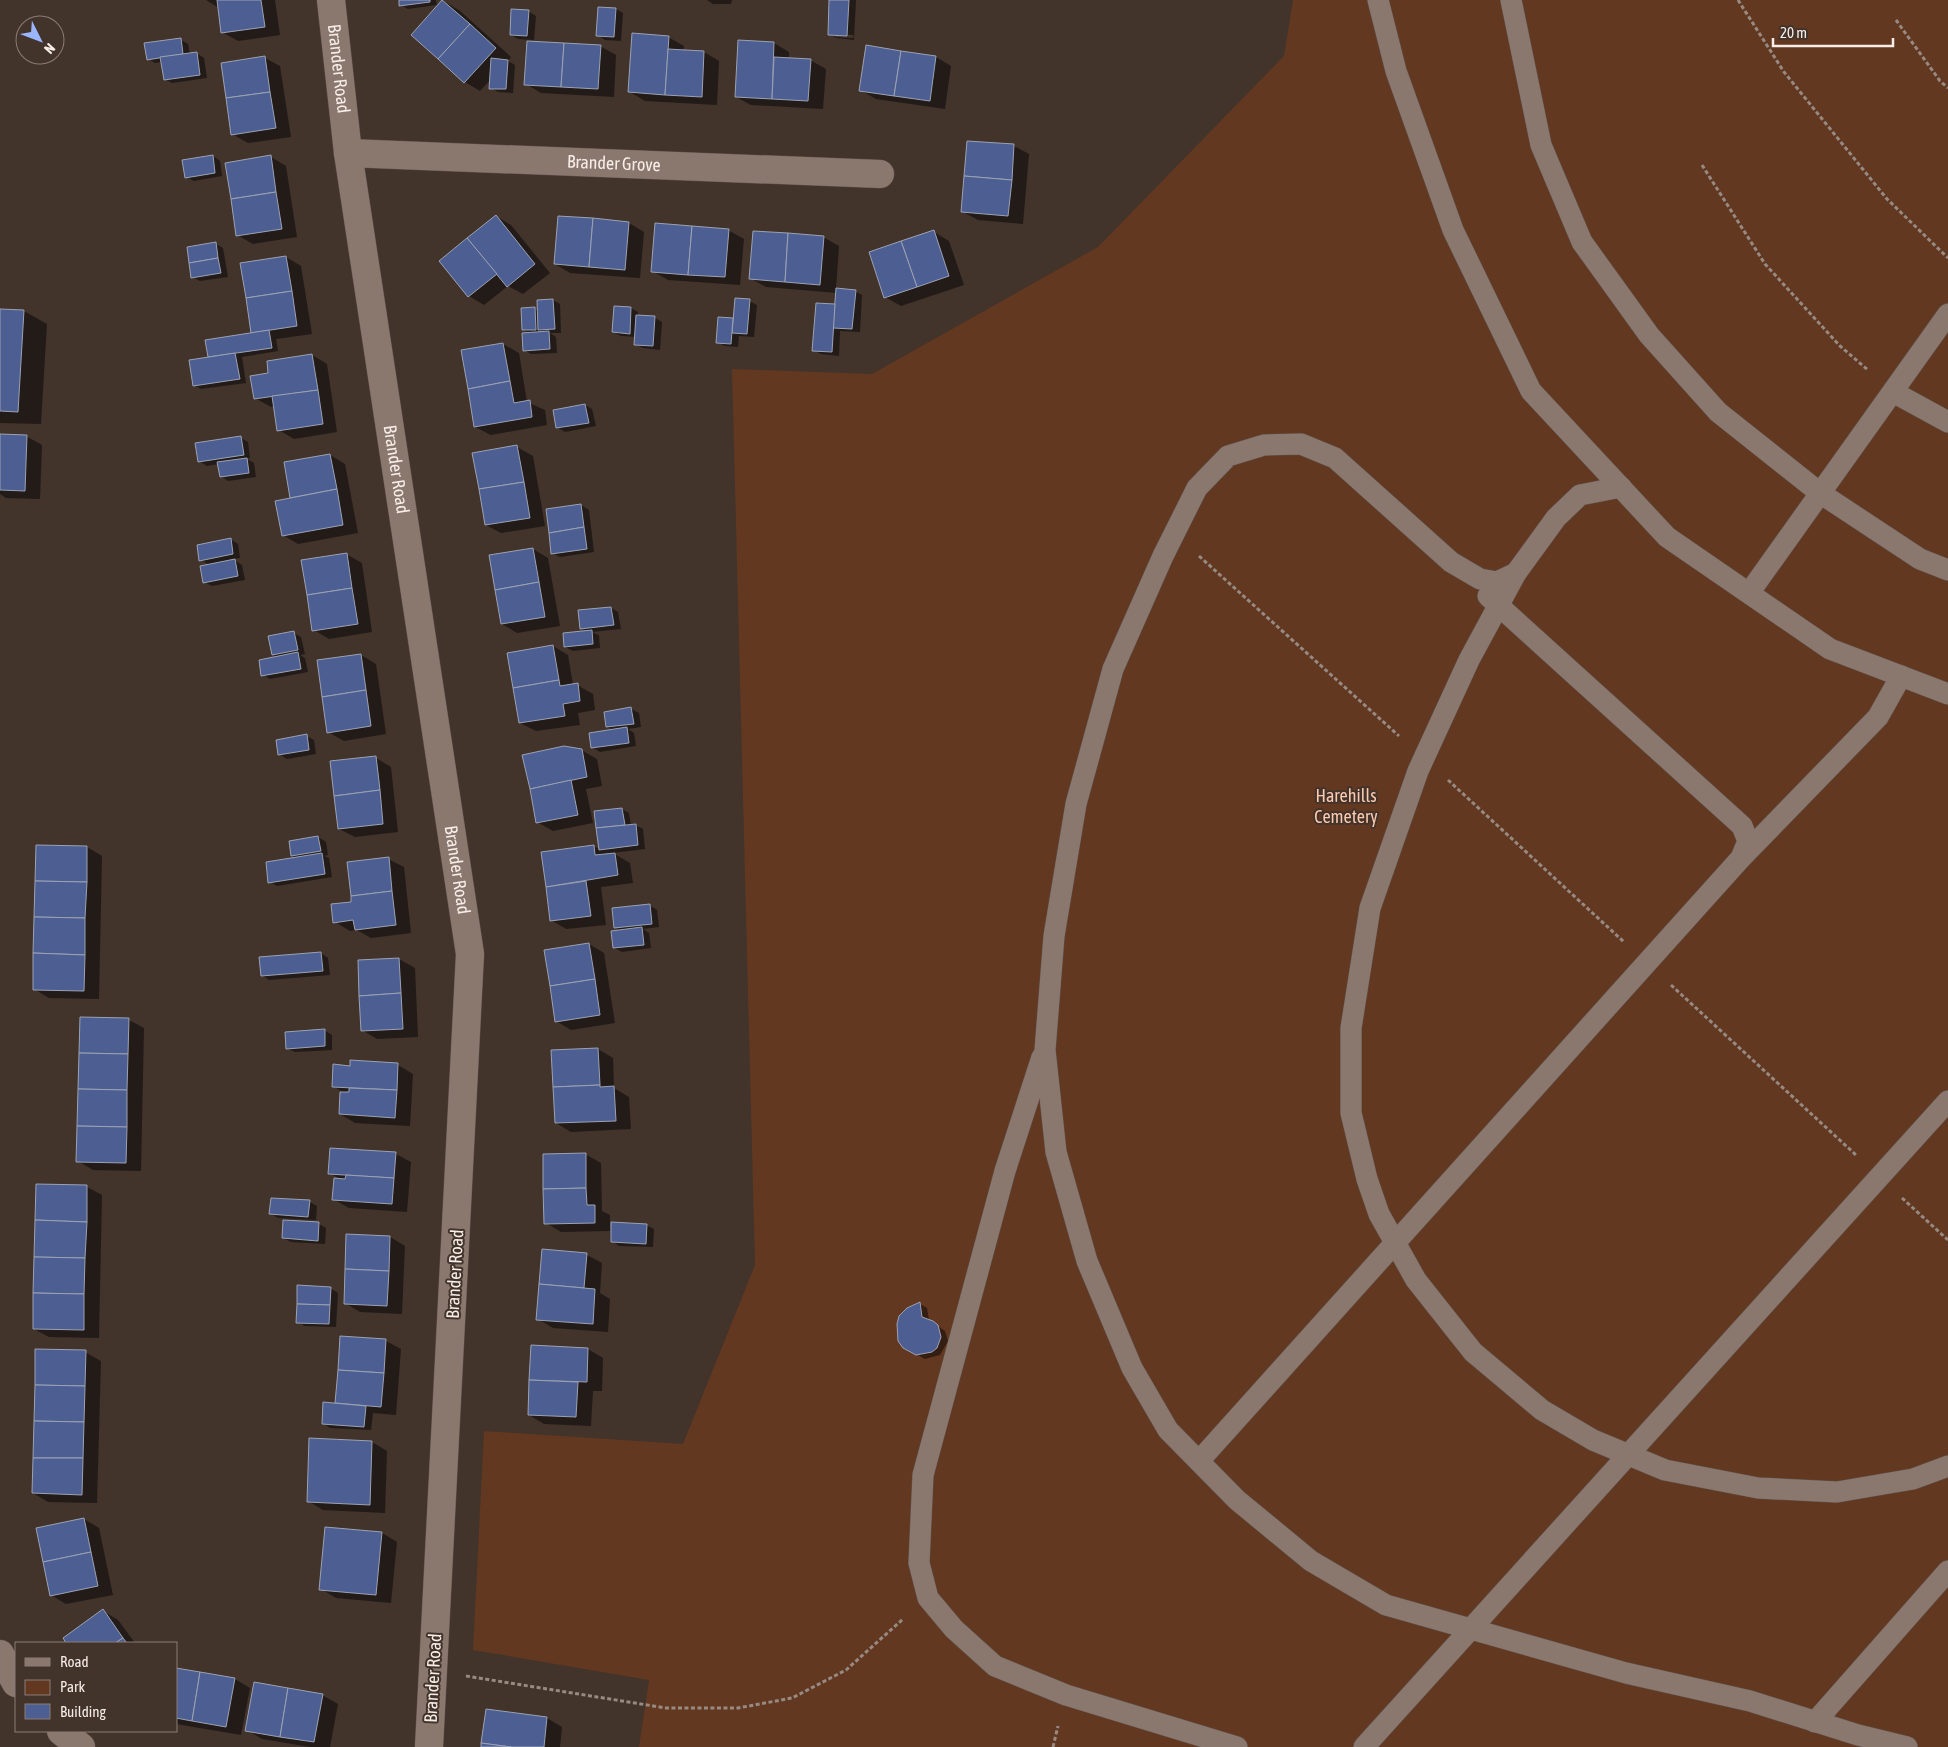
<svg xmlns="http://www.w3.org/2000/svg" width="1948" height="1747" font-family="'Asap Condensed',sans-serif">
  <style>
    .green { fill: #633821 }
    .shadow { fill: #0007; fill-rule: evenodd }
    .building { fill: #4d5f92; stroke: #9ca2b3 }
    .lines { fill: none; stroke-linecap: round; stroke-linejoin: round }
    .service-casing { stroke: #5e514a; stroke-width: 22 }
    .minor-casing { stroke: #5e514a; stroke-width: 29 }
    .path { stroke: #978a83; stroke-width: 3; stroke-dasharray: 4 2.5; stroke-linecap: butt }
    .service { stroke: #8a786f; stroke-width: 21 }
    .minor { stroke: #8a786f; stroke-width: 28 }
    .labels { text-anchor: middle; stroke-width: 4; stroke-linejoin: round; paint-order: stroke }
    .street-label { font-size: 18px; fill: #f7ede8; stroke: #42332b }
    .park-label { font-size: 18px; fill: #fdc9af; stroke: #42332b }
  </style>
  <rect width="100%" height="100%" fill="#42332b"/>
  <path class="green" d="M1293 0H1948V1747H639L649 1680 473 1650 484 1431 683 1444 755 1265 732 369 872 374 1098 247 1284 56Z"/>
  <g class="shadow">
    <path d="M206 0H275L280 35 238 41 222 32 219 8Z"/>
    <path d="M400 0H436L437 5 408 9 401 5Z"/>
    <path d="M707 0H732L731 4H713Z"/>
    <path d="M831 0H856L854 40 836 38 829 34ZM835 34 854 35 853 38 835 37Z"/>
    <path d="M443 1 459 10 511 57 508 61 515 65 513 93 498 92 491 88V79L480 91 465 82 413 35Z"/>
    <path d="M616 9 623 13 621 41 605 40 598 35Z"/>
    <path d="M528 11 536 16 534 40 518 39 511 35Z"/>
    <path d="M668 37 684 46 683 51 704 52 719 61 717 105 645 101 630 92Z"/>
    <path d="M181 40 188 44 190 54 196 53 204 58 207 78 172 83 165 79 162 62 155 63 148 59Z"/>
    <path d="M739 41 774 43 789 52V59L810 60 826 69 823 109 751 105 736 97Z"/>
    <path d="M600 46 616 55 614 97 541 93 526 84Z"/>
    <path d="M867 47 936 57 951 66 945 109 876 99 860 90Z"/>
    <path d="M265 58 280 66 291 137 248 143 232 134Z"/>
    <path d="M1014 146 1029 154 1023 224 978 220 963 212Z"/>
    <path d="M213 156 220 161 222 176 194 181 186 177Z"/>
    <path d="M271 157 286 166 297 237 253 244 237 235Z"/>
    <path d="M496 216 511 225 550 273 523 294 508 286 484 305 469 296 440 261Z"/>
    <path d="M629 223 644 232 640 278 570 273 555 264Z"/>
    <path d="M728 230 744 239 740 285 668 280 652 271Z"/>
    <path d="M934 232 949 241 964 285 901 306 885 297Z"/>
    <path d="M823 237 839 246 836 289 855 291 862 295 860 332 840 331 839 356 821 354 814 350 837 305V293L766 287 750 278Z"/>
    <path d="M216 244 223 248 228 277 200 281 192 277Z"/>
    <path d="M286 257 301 266 312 334 276 339 278 351 242 357 246 383 201 389 194 385 209 358 206 341 254 333Z"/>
    <path d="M553 300 560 304 561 333H550L556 337 557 353 531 354 524 350 530 333 523 330 534 309 539 311Z"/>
    <path d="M749 301 757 305 754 337 739 336 738 347 725 346 717 342 719 318 734 319Z"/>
    <path d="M615 307 631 308 638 312V316L655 318 662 322 660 350 643 348 635 344 636 337 621 336 613 332Z"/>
    <path d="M0 310 24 311 47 324 41 424 0 423Z"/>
    <path d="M503 344 519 353 527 402 545 410 547 425 491 435 475 427 462 351Z"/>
    <path d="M312 355 327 364 337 432 294 439 279 430 275 406 271 407 255 398 270 374Z"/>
    <path d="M585 405 592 409 596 426 565 432 557 427Z"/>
    <path d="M0 435 26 436 42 445 40 499 6 498 0 494Z"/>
    <path d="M241 438 248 442 250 458 247 459 254 463 256 477 228 481 221 476 219 464 207 466 199 461Z"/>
    <path d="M517 447 533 456 545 526 501 533 486 525Z"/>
    <path d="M330 455 345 464 358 533 298 544 283 535 292 499 285 463Z"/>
    <path d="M581 505 589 510 594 552 560 557 552 553 547 510Z"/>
    <path d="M230 539 238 544 240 558 233 559 242 565 245 580 212 586 204 582 210 565 201 560Z"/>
    <path d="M533 549 548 558 560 626 517 633 502 624Z"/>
    <path d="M346 554 362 563 372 632 329 639 314 630Z"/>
    <path d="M611 608 618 612 621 629 592 632 599 635 600 648 573 651 565 647 587 632 581 628Z"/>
    <path d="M294 633 301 637 305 654 300 655 305 658 308 672 270 679 263 675 277 657 273 655Z"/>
    <path d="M553 646 568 655 573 685H577L593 694 595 710 578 713 580 725 536 731 520 723Z"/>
    <path d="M361 655 376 664 386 734 344 741 328 732Z"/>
    <path d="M631 709 639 713 641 727 628 729 634 733 636 746 600 752 592 747 614 730 607 727Z"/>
    <path d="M306 736 314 740 316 754 287 759 279 754Z"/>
    <path d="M581 750 597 759 602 786 586 789 593 823 553 831 537 822Z"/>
    <path d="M376 758 391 767 398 832 355 837 339 829Z"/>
    <path d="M622 809 629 813 631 825H635L643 829 645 849 613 853 630 863 633 883 601 887 606 925 566 929 551 920 542 853 594 846 600 850 595 812Z"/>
    <path d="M318 837 326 842 328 855 324 856 329 858 332 877 277 886 270 882 297 858 292 856Z"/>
    <path d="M37 846 87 847 102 856 99 999 49 998 34 989Z"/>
    <path d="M388 859 404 867 411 933 371 938 357 930 350 931 335 922Z"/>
    <path d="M649 905 657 910 659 927 643 929 649 933 651 948 622 952 615 948 622 931 615 927Z"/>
    <path d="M589 944 604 953 615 1023 571 1030 556 1021Z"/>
    <path d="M321 953 328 958 330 975 269 980 262 975Z"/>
    <path d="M399 959 415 968 418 1037 377 1039 362 1030 359 961Z"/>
    <path d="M129 1020 144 1028 141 1171 93 1170 78 1161Z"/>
    <path d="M324 1030 332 1035V1050L295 1052 287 1048Z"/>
    <path d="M598 1049 613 1058 614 1088 629 1097 631 1129 571 1132 556 1123Z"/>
    <path d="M398 1065 413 1074 410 1126 355 1123 340 1114 346 1094 333 1086 352 1067Z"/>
    <path d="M332 1149 396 1154 411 1162 407 1212 349 1208 333 1199 341 1180 330 1173Z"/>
    <path d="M585 1154 601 1163 602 1211 610 1215V1231L561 1232 546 1223Z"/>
    <path d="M87 1187 102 1195 99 1338 49 1337 34 1329Z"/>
    <path d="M310 1202 317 1206 316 1220 278 1218 271 1214Z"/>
    <path d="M319 1224 326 1228 325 1244 291 1242 283 1238Z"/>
    <path d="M646 1225 654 1229 653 1247 619 1246 612 1241Z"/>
    <path d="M347 1235 390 1237 405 1246 402 1314 360 1312 345 1303Z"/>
    <path d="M543 1251 587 1255 602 1263 600 1293 610 1299 608 1332 553 1328 538 1319Z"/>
    <path d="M330 1288 338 1293 336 1327 305 1326 297 1322Z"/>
    <path d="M920 1304 927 1308 929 1320 945 1331 948 1341 940 1355 925 1359 903 1347Z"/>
    <path d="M341 1337 386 1341 401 1349 396 1415 373 1413 371 1430 330 1428 323 1423 336 1405Z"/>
    <path d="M532 1346 588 1349 603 1358 602 1391H593L591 1426 544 1424 529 1415Z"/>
    <path d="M85 1352 101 1361 97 1503 48 1502 33 1493Z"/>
    <path d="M310 1439 372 1442 387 1451 385 1513 323 1510 308 1501Z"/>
    <path d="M84 1519 99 1528 113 1595 66 1604 51 1595Z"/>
    <path d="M382 1533 397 1542 391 1603 336 1598 321 1589Z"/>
    <path d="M103 1611 118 1620 135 1643H68L64 1638Z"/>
    <path d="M176 1669 235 1679 250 1688 241 1735 176 1724Z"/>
    <path d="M322 1695 338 1704 330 1747H310L262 1739 247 1730Z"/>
    <path d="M487 1711 547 1718 562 1727 560 1747H482Z"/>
  </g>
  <g class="building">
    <path d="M217 0H261L265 27 221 33Z"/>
    <path d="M399 0H430V2L399 6Z"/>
    <path d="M442 0 470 24 438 59 411 35Z"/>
    <path d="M829 0H849L847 36 828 35Z"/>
    <path d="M598 7 616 8 614 37 596 36Z"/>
    <path d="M511 9 529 10 527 36 510 35Z"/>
    <path d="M470 24 496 48 464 83 438 59Z"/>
    <path d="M632 33 669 36 665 95 628 92Z"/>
    <path d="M181 38 183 54 147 60 144 43Z"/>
    <path d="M738 40 774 42 772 99 735 97Z"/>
    <path d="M527 41 564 43 561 87 524 85Z"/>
    <path d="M564 43 601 45 598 89 561 87Z"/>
    <path d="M866 45 901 51 894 96 859 91Z"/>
    <path d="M668 49 704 51 702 97 665 95Z"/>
    <path d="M901 51 936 56 930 101 894 96Z"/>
    <path d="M197 52 200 75 164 80 160 57Z"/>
    <path d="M265 56 270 92 226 98 221 63Z"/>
    <path d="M774 57 811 59 808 101 772 99Z"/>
    <path d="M491 58 508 60 506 89H489Z"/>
    <path d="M270 92 276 128 231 135 226 98Z"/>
    <path d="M967 141 1014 144 1012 180 964 176Z"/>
    <path d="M213 155 215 173 185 178 182 160Z"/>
    <path d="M271 155 276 192 231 199 225 163Z"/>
    <path d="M964 176 1012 180 1008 216 961 212Z"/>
    <path d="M276 192 282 229 236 236 231 199Z"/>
    <path d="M496 215 535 264 507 287 467 238Z"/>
    <path d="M558 216 593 218 589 267 554 264Z"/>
    <path d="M593 218 629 222 625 270 589 267Z"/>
    <path d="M655 223 692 226 688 275 651 272Z"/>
    <path d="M692 226 729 229 725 277 688 275Z"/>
    <path d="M934 230 949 276 917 287 901 241Z"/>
    <path d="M753 231 788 233 785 282 749 279Z"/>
    <path d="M788 233 824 236 820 285 785 282Z"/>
    <path d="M467 238 497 274 468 297 439 261Z"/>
    <path d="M901 241 917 287 884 298 869 252Z"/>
    <path d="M216 242 218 258 189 263 187 247Z"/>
    <path d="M286 256 292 291 246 298 240 263Z"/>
    <path d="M218 258 221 273 191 278 189 263Z"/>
    <path d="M836 288 856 290 852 329 833 328Z"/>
    <path d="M292 291 297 326 251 333 246 298Z"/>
    <path d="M735 298 750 299 747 334 732 333Z"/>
    <path d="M553 299 555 329 538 330 537 300Z"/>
    <path d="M816 303 835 304 832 352 812 351Z"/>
    <path d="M614 306 631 307 630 334 612 332Z"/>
    <path d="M535 307 536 330H522L521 308Z"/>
    <path d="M0 309 24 310 18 412 0 411Z"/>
    <path d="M636 315 655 316 653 346 634 345Z"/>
    <path d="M718 317 733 318 731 344 716 343Z"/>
    <path d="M269 330 272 348 208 357 205 340Z"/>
    <path d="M549 331 550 349 523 351 522 333Z"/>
    <path d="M503 343 510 381 468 389 461 350Z"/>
    <path d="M235 353 240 379 193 386 189 360Z"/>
    <path d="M312 354 318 390 254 399 250 376 268 373 267 361Z"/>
    <path d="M510 381 514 403 530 400 532 417 474 427 468 389Z"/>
    <path d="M318 390 323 424 277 431 272 396Z"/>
    <path d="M585 404 589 423 556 428 553 410Z"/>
    <path d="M0 434 27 435 25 491 0 490Z"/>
    <path d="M241 436 244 455 198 462 195 443Z"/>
    <path d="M517 445 524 482 479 489 472 453Z"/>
    <path d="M330 454 337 489 290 498 284 462Z"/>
    <path d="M247 458 249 473 220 477 217 462Z"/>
    <path d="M524 482 530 518 485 525 479 489Z"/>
    <path d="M337 489 343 525 282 536 275 501Z"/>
    <path d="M581 504 584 527 549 533 546 509Z"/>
    <path d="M584 527 587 549 551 554 549 533Z"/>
    <path d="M231 538 233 554 199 561 197 545Z"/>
    <path d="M533 548 539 582 495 590 489 555Z"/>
    <path d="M347 553 352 588 307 595 301 560Z"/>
    <path d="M235 559 238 576 203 583 200 566Z"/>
    <path d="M539 582 545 617 501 624 495 590Z"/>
    <path d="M352 588 358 624 312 631 307 595Z"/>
    <path d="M611 607 614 625 580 629 578 610Z"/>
    <path d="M592 630 593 644 564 647 563 633Z"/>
    <path d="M294 631 298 650 272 655 268 636Z"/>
    <path d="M553 645 559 680 513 688 507 653Z"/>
    <path d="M298 652 301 669 261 676 259 660Z"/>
    <path d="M361 654 366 690 322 697 317 660Z"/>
    <path d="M559 680 560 686 578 683 580 701 563 704 565 716 519 723 513 688Z"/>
    <path d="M366 690 371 726 327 733 322 697Z"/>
    <path d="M631 707 634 724 606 727 604 712Z"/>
    <path d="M627 727 629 743 591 748 589 733Z"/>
    <path d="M307 734 309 750 278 755 276 740Z"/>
    <path d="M564 746 582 749 587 777 530 789 522 755Z"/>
    <path d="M376 756 380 790 334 796 330 761Z"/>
    <path d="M571 780 578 815 536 823 530 789Z"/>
    <path d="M380 790 383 824 338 829 334 796Z"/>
    <path d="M622 808 625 825 596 828 594 811Z"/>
    <path d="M636 824 638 845 599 850 596 828Z"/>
    <path d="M318 836 321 851 291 856 289 841Z"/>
    <path d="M36 845 87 846V882L35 881Z"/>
    <path d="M594 845 595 855 615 853 618 875 546 887 541 852Z"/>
    <path d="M322 853 325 874 268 883 266 862Z"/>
    <path d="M389 857 392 891 351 896 347 862Z"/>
    <path d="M35 881 87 882 85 918 34 917Z"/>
    <path d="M586 881 591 916 550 921 546 887Z"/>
    <path d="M392 891 396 925 355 930 353 920 333 923 331 904 351 902V896Z"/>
    <path d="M650 904 652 924 614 928 612 908Z"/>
    <path d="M34 917 85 918V955L33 953Z"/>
    <path d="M642 927 644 945 613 948 611 931Z"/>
    <path d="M589 943 595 979 550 986 544 950Z"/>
    <path d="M321 952 323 971 261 976 259 957Z"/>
    <path d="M33 953 85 955 84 991 33 990Z"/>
    <path d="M399 958 401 993 359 996 358 960Z"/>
    <path d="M595 979 600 1015 555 1022 550 986Z"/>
    <path d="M401 993 403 1029 361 1031 359 996Z"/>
    <path d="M80 1017 129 1018 128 1054 79 1053Z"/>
    <path d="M325 1029V1046L286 1049 285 1032Z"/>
    <path d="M598 1048 600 1085 553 1087 551 1050Z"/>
    <path d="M79 1053 128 1054 127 1090 78 1089Z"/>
    <path d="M350 1060 398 1063 397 1090 332 1087 333 1064 350 1066Z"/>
    <path d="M600 1085V1087L614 1086 616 1121 555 1123 553 1087Z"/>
    <path d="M349 1088 397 1090 395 1118 339 1114 340 1092H349Z"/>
    <path d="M78 1089 127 1090V1127L77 1126Z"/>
    <path d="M77 1126 127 1127 126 1163 76 1162Z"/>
    <path d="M330 1148 396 1152 394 1178 328 1174Z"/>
    <path d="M586 1153V1188L543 1189V1154Z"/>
    <path d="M346 1175 394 1178 392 1204 332 1200 334 1178 345 1179Z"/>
    <path d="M36 1184 87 1185V1222L35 1220Z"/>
    <path d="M586 1188 587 1205H595V1223L544 1224 543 1189Z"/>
    <path d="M271 1198 310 1200 308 1217 269 1214Z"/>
    <path d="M35 1220 87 1222 85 1258 34 1257Z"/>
    <path d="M283 1220 319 1222 318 1241 282 1238Z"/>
    <path d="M611 1222 647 1224 646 1244 611 1242Z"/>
    <path d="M346 1234 390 1236 389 1271 345 1269Z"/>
    <path d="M542 1249 587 1253 584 1288 539 1284Z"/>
    <path d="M34 1257 85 1258 84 1294 33 1293Z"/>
    <path d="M345 1269 389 1271 387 1306 344 1304Z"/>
    <path d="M539 1284 595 1289 593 1324 536 1320Z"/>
    <path d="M297 1285 331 1287 330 1305 297 1304Z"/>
    <path d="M33 1293 84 1294V1330L33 1329Z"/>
    <path d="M920 1302 922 1317 933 1321 938 1325 941 1337 937 1348 932 1352 916 1355 903 1348 898 1341 897 1324 899 1316 907 1308Z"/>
    <path d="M297 1304 330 1305 329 1324 296 1323Z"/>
    <path d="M340 1336 386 1339 384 1373 338 1370Z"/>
    <path d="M531 1345 588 1348 587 1382 529 1380Z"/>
    <path d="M35 1349 86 1350 85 1386 35 1385Z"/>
    <path d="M338 1370 384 1373 381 1407 335 1403Z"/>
    <path d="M529 1380 578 1382 576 1417 528 1415Z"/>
    <path d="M35 1385 85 1386 84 1422 34 1421Z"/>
    <path d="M323 1402 366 1406 364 1427 322 1424Z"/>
    <path d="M34 1421 84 1422 83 1458H33Z"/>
    <path d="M309 1438 372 1441 370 1505 307 1502Z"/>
    <path d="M33 1458H83L82 1495 32 1493Z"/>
    <path d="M84 1518 91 1552 43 1562 36 1528Z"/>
    <path d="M325 1527 382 1532 376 1595 319 1590Z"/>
    <path d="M91 1552 98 1586 50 1596 43 1562Z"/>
    <path d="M103 1609 123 1638 115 1643H66L63 1638Z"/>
    <path d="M123 1638 127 1643H115Z"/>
    <path d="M176 1668 200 1672 192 1721 176 1718Z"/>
    <path d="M200 1672 235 1678 226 1727 192 1721Z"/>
    <path d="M254 1682 288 1688 280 1737 245 1731Z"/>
    <path d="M288 1688 323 1694 314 1742 280 1737Z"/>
    <path d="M486 1709 547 1717 544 1747H511L481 1743Z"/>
    <path d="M481 1743 511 1747H481Z"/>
  </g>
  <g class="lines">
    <defs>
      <g id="service">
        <path d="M1378 0 1396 71 1453 230 1531 391 1667 537 1830 649 1948 694"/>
        <path d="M1511 0 1541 145 1582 242 1649 335 1718 412 1820 493 1920 559 1948 570"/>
        <path d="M1893 392 1948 422"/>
        <path d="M1621 487 1580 495 1556 518 1516 573 1497 582 1480 579 1451 562 1335 458 1301 444 1264 445 1228 456 1197 488 1163 556 1113 669 1076 804 1054 936 1045 1050 1056 1152 1087 1261 1132 1368 1168 1430 1237 1500 1311 1561 1386 1605 1626 1673 1750 1701 1858 1735 1907 1747"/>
        <path d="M1516 573 1469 660 1418 771 1370 908 1351 1028V1113L1367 1179 1379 1214 1416 1280 1473 1352 1542 1410 1593 1440 1665 1470 1758 1488 1837 1492 1913 1479 1948 1466"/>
        <path d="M1749 593 1948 314"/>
        <path d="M1742 857 1878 717 1901 676"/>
        <path d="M1042 1057 1005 1171 923 1475 919 1563 928 1598 954 1629 995 1666 1066 1695 1237 1747"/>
        <path d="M1199 1461 1741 858 1748 841 1742 826 1488 596"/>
        <path d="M1815 1722 1948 1571"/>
        <path d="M1364 1747 1948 1101"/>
      </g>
      <g id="minor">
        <path id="s1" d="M331 0 348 153 470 954 429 1747"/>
        <path id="s2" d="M348 153 880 174"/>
        <path d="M0 1654 16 1683"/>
        <path d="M61 1731 81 1747"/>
      </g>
    </defs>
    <use href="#service" class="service-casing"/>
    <use href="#minor" class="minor-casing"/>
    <g class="path">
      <path d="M1738 0 1784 72 1887 199 1948 258"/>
      <path d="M1896 20 1940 81 1948 88"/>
      <path d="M1702 165 1765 264 1840 346 1868 370"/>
      <path d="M1199 556 1399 736"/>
      <path d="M1448 780 1624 942"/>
      <path d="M1671 985 1856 1155"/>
      <path d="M1902 1198 1948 1240"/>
      <path d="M466 1676 666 1708H738L792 1698 846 1670 903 1619"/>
      <path d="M1053 1747 1058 1726"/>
    </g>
    <use href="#service" class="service"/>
    <use href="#minor" class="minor"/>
  </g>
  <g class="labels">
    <g class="street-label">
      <text dy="6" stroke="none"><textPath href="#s1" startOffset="69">Brander Road</textPath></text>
      <text dy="6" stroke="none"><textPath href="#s2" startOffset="266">Brander Grove</textPath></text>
      <text dy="6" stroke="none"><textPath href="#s1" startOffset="474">Brander Road</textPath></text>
      <text dy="6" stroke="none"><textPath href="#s1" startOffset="879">Brander Road</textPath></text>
      <text transform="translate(455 1274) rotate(-87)" y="6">Brander Road</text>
      <text transform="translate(433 1678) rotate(-87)" y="6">Brander Road</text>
    </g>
    <g class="park-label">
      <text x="1346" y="802">Harehills<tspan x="1346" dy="21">Cemetery</tspan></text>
    </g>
  </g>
  <rect x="15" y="1642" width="162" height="90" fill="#42332b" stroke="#8a7d77"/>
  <rect x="25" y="1658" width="25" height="8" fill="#8a786f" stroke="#8a7d77"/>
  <text x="60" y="1667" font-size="15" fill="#f7ede8">Road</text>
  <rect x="25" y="1680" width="25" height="15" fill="#633821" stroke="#8a7d77"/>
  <text x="60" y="1692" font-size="15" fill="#f7ede8">Park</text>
  <rect x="25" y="1704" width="25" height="15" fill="#4d5f92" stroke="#8a7d77"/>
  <text x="60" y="1717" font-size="15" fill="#f7ede8">Building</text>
  <g transform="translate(40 40) rotate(132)"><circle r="24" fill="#42332b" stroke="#8a7d77"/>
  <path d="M0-4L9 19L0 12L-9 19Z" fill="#9bb5fd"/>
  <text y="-8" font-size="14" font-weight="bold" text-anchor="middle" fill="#f7ede8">N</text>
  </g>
  <path d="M1773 38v8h120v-8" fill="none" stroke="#f7ede8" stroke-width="2.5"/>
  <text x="1780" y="38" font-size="15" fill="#f7ede8" stroke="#42332b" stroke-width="4" paint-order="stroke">20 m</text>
</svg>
